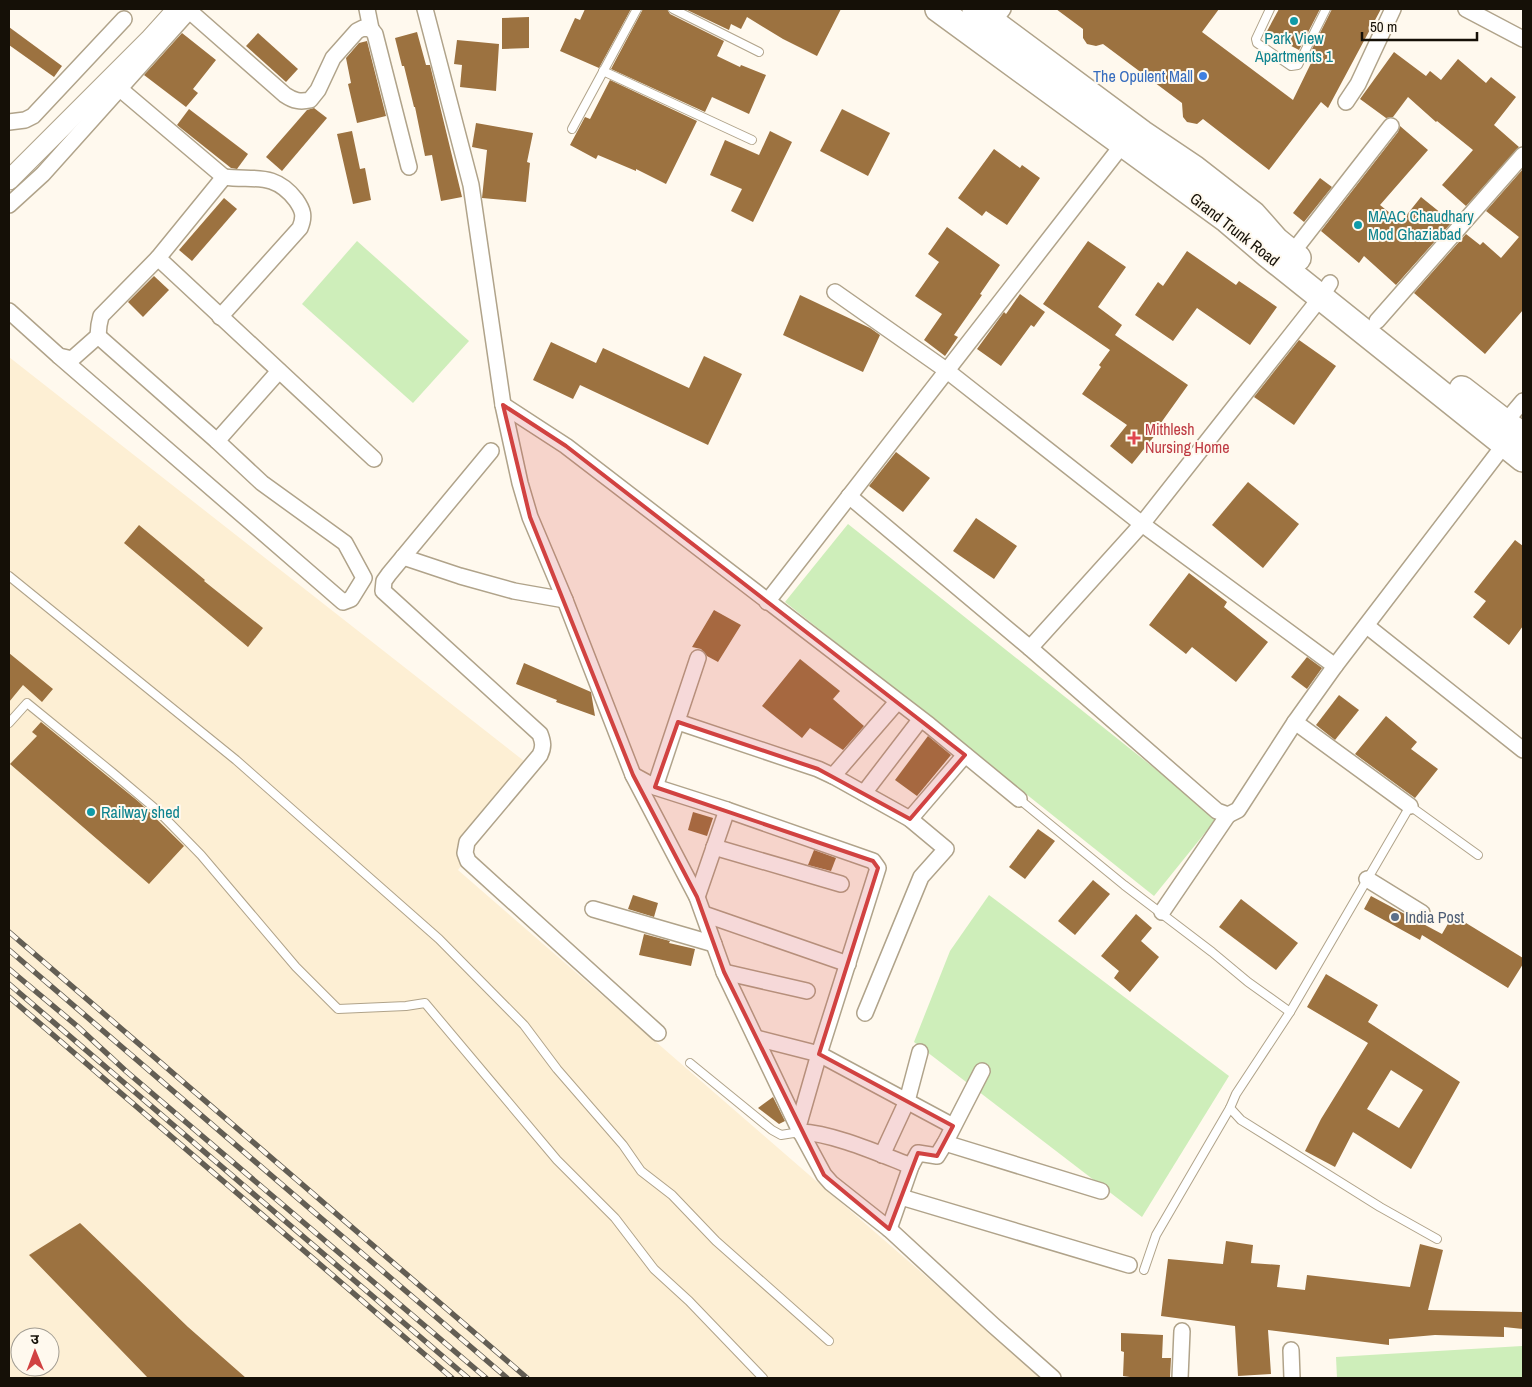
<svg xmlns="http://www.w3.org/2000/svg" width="1532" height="1387" font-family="'Archivo Narrow','Noto Sans Devanagari',sans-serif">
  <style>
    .built { fill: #fdefd4; fill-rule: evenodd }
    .green { fill: #ceeeba }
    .building { fill: #9c7240; fill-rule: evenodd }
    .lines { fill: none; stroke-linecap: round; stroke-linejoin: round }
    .service-casing { stroke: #b0a38a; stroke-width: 10 }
    .minor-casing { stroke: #b0a38a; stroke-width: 18 }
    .tertiary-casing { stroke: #b0a38a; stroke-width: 21 }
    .trunk-casing { stroke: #b0a38a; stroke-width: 28 }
    .service { stroke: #fff; stroke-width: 8 }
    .minor { stroke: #fff; stroke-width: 15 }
    .tertiary { stroke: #fff; stroke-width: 19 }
    .trunk { stroke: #fff; stroke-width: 25 }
    .rail-casing { stroke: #635e54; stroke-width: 5.5 }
    .rail { stroke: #fff9ee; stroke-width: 4; stroke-dasharray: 11; stroke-linecap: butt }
    .marked { fill: #d14241; fill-opacity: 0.2; stroke: #d14241; stroke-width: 4; stroke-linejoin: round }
    .culture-dot { fill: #0f9aa8; stroke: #fff9ee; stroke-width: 2 }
    .shop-dot { fill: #3f7fe0; stroke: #fff9ee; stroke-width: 2 }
    .health-dot { fill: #e0444e; stroke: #fff9ee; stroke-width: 2 }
    .service-dot { fill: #5c6f8a; stroke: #fff9ee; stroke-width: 2 }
    .labels { text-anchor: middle; stroke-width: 4; stroke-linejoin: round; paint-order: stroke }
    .culture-label { font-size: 16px; fill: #0d838f; stroke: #fff9ee; text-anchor: start }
    .shop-label { font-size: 16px; fill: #366cbe; stroke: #fff9ee; text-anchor: end }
    .street-label { font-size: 16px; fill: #151007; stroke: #fff9ee }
    .health-label { font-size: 16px; fill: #be3a42; stroke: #fff9ee; text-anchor: start }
    .service-label { font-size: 16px; fill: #4e5e75; stroke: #fff9ee; text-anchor: start }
  </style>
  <rect width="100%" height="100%" fill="#fff9ee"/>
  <path class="built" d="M9 357 533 768 458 870 1043 1378H9ZM20 1337H50V1367H20Z"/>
  <g class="green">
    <path d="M357 241 469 341 413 403 302 304Z"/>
    <path d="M848 524 1217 818 1154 896 785 602Z"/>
    <path d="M989 895 1229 1076 1142 1217 914 1042 950 951Z"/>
    <path d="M1522 1346 1523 1378H1337L1336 1357Z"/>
  </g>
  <g class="building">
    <path d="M585 9H631L599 68 560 51 575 18 580 20Z"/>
    <path d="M643 9H667L670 14 724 41 717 56 740 67 741 65 766 75 749 114 712 97 705 112 611 69Z"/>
    <path d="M685 9H841L817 56 783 39 747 17 741 29 731 24 729 30Z"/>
    <path d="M1056 9H1219L1202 32 1293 100 1314 57 1309 55 1332 9H1381L1328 108 1321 102 1269 170 1203 119 1197 124 1187 122 1183 117 1182 103 1103 44 1096 46 1087 44 1083 38V29Z"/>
    <path d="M1279 9H1320L1299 50 1266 33Z"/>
    <path d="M529 17V48L502 49V18Z"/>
    <path d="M9 27 62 66 54 77 9 45Z"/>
    <path d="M417 32 426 65H430L462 197 441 201 432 155 425 156 415 107H414L404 66H402L395 38Z"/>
    <path d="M182 33 216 60 193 89 198 93 186 107 144 75Z"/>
    <path d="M258 33 298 69 286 82 246 46Z"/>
    <path d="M457 40 499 44 496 91 460 87 462 65 454 64Z"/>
    <path d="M367 41 386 116 357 123 348 84 351 83 346 58 359 43Z"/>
    <path d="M1394 52 1426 76 1430 71 1441 80 1458 59 1486 83 1491 77 1516 97 1494 125 1519 147 1466 206 1442 185 1473 150 1437 121 1436 122 1408 97 1393 117 1386 118 1360 99Z"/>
    <path d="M610 80 697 121 666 184 636 169V171L598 155 596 159 570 145 585 117 590 119Z"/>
    <path d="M314 108 327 118 282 171 266 157 307 110Z"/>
    <path d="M189 109 248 154 237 169 231 168 177 125Z"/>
    <path d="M842 109 890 133 868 176 820 151Z"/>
    <path d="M476 123 533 133 527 162 530 163 526 202 482 198 487 150 472 147Z"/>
    <path d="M1400 126 1428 150 1380 205 1401 222 1421 197 1452 222 1396 285 1364 256 1359 263 1321 231 1398 132Z"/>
    <path d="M352 131 360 169 365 168 371 200 353 204 337 134Z"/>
    <path d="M770 131 792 142 753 222 731 211 742 189 710 175 725 140 759 155Z"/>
    <path d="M994 149 1020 168 1022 165 1040 178 1007 225 986 211 982 216 958 198Z"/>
    <path d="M1523 169V310L1485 354 1414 293 1466 234 1480 245 1483 242 1501 258 1519 237 1486 211Z"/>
    <path d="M1320 178 1332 187 1304 222 1293 213Z"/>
    <path d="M224 198 237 209 192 261 179 250Z"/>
    <path d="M947 227 1000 265 980 294 982 295 954 335 958 337 945 356 924 340 942 314 915 296 939 262 928 254Z"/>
    <path d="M1088 241 1126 267 1098 307 1122 325 1115 335 1188 385 1158 427 1160 429 1132 464 1110 446 1127 425 1082 394 1101 367 1099 365 1110 350 1043 304Z"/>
    <path d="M1187 251 1236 285 1239 281 1277 307 1250 345 1197 308 1173 341 1135 315 1158 282 1163 286Z"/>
    <path d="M154 276 169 290 143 317 128 302Z"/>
    <path d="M1020 294 1045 312 1034 327 1031 325 1001 366 977 349 1004 312 1006 314Z"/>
    <path d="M800 295 870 328 880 335 863 372 783 335Z"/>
    <path d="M1299 340 1336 366 1294 425 1254 397Z"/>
    <path d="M551 342 596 363 603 348 689 388 704 356 742 374 708 445 580 385 573 399 533 380Z"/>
    <path d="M896 452 930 478 903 512 869 486Z"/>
    <path d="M1248 482 1299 524 1263 568 1212 525Z"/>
    <path d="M976 518 1017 546 994 579 953 551Z"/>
    <path d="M139 525 205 580 204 581 263 628 248 647 124 543Z"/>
    <path d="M1515 540 1523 546V626L1509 645 1473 617 1486 601 1474 592Z"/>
    <path d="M1189 573 1227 602 1224 607 1268 642 1236 682 1192 647 1186 654 1149 625Z"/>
    <path d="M714 610 741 625 718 662 707 656 701 649 692 647Z"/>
    <path d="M9 653 53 689 42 702 23 685 9 702Z"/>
    <path d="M1307 657 1322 668 1307 689 1291 677Z"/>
    <path d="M800 659 840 691 833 699 864 726 843 750 810 728 802 738 762 706Z"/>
    <path d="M524 663 591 692 595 716 556 702 557 700 516 684Z"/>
    <path d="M1339 695 1359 710 1335 740 1316 725Z"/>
    <path d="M1386 716 1417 742 1411 749 1438 769 1415 798 1355 754Z"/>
    <path d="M41 722 139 802 184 846 149 884 10 764 37 736 32 732Z"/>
    <path d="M928 736 951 755 917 796 895 780Z"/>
    <path d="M693 812 713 818 707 836 688 830Z"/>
    <path d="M1038 829 1055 841 1025 879 1009 867Z"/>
    <path d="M814 850 836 858 831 871 808 865Z"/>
    <path d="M1093 880 1110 894 1075 935 1058 921Z"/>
    <path d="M633 895 658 903 654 917 628 909Z"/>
    <path d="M1371 896 1442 934 1453 915 1523 958V964L1508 988 1422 935 1420 940 1364 909Z"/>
    <path d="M1241 899 1298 943 1276 970 1219 927Z"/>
    <path d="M1136 914 1152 928 1141 941 1159 957 1130 992 1114 978 1119 971 1101 956Z"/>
    <path d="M644 934 670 941 669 943 695 949 691 966 639 955Z"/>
    <path d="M1326 974 1378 1005 1368 1022 1460 1082 1411 1169 1353 1132 1335 1167 1305 1151 1321 1119 1368 1043 1307 1007ZM1391 1070 1423 1090 1399 1128 1367 1109Z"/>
    <path d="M773 1097 785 1121 779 1124 758 1108Z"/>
    <path d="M80 1223 188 1327 246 1378H148L29 1255Z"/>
    <path d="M1226 1241 1253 1245 1251 1263 1280 1265 1277 1287 1305 1290 1307 1275 1410 1287 1420 1244 1443 1250 1428 1310 1523 1312V1329L1504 1327V1337L1435 1335 1389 1339V1345L1268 1330 1271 1374 1238 1376 1235 1326 1161 1316 1168 1259 1223 1264Z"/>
    <path d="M1121 1333 1163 1335 1162 1358H1171L1170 1378H1130V1377L1123 1376 1124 1352 1121 1351Z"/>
  </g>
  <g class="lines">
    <defs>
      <g id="service">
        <path d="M673 9 759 52"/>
        <path d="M1270 9 1256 39 1257 43 1291 66 1298 65 1326 9"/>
        <path d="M603 71 752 140"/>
        <path d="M572 129 637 9"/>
        <path d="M9 576 236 760 439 939 524 1025 557 1069 623 1145 641 1171 672 1195 716 1241 829 1341"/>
        <path d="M9 723 27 703 113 773 158 811 201 855 296 967 338 1009 406 1006 425 1003 557 1160 615 1218 654 1269 689 1301 763 1378"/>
        <path d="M1019 799 1124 885 1212 952 1248 982 1290 1012"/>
        <path d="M690 1063 772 1130 781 1135 800 1132"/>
        <path d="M1437 1239 1380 1207 1241 1120 1230 1108 1236 1094 1290 1012 1410 806 1478 855"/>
        <path d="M1144 1270 1156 1235 1230 1108"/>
      </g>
      <g id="minor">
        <path d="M367 9 371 29"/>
        <path d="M425 9 471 185 503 405 520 483 530 517 565 600 633 775 697 897 724 972 798 1127 824 1175 831 1183 889 1229 993 1325 1053 1378"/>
        <path d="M1466 9 1523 39"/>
        <path d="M194 15 285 95C294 101 300 102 310 100L318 90 333 58 357 31 363 28 371 29 375 34 409 167"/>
        <path d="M993 22 1003 9"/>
        <path d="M120 89 224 177 158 258 374 459"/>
        <path d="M1346 102 1358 84 1393 9"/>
        <path d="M9 122 25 120 33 116 124 19"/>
        <path d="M9 205 43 174 191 9"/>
        <path d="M1292 253 1391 126"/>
        <path d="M835 292 946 370 1142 524 1335 666"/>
        <path d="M9 311 59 356 72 359 98 336 99 325 101 316 158 258"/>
        <path d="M220 317 300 228C305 216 303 210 296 200 274 171 253 181 224 177"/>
        <path d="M1377 321 1523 155"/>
        <path d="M98 336 217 441 279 371"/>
        <path d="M59 356 343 602 351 599 364 578 345 543 262 483 217 441"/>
        <path d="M503 405 566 446 929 725 1019 799"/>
        <path d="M1501 427 1523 401"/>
        <path d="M491 451 389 574 384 581 383 591 540 734C543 742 544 747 540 755L467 842 465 853 468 861 658 1033"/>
        <path d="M849 496 1030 648 1217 811 1228 815 1238 810 1295 722 1335 666 1504 445"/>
        <path d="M403 557 460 576 514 591 565 600"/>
        <path d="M767 602 1123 144 1130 140"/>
        <path d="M1367 626 1523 750"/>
        <path d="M1030 648 1142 524 1321 297 1330 283"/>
        <path d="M678 722 818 769 833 776 910 819 946 849 921 877 865 1013"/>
        <path d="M1295 722 1410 806"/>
        <path d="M633 775 655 787 727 810 873 861 878 868 819 1054 798 1127"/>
        <path d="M833 776 897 702"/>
        <path d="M655 787 698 658"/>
        <path d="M864 793 920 720"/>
        <path d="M910 819 965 755"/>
        <path d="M714 847 841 884"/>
        <path d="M1367 879 1422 913"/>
        <path d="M697 897 727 810"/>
        <path d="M593 909 714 944"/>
        <path d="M1162 912 1228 815"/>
        <path d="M704 914 848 964"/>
        <path d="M724 972 807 991"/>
        <path d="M756 1038 819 1054 953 1126"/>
        <path d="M800 1132C833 1133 880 1154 911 1166"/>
        <path d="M945 1143 1101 1191"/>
        <path d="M882 1155 907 1101 920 1052"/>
        <path d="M901 1197 1129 1265"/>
        <path d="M889 1229 911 1166 918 1153 937 1156 945 1143 982 1071"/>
        <path d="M1291 1350 1292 1378"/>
        <path d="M1180 1378 1182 1331"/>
      </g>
      <path id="tertiary" d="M9 180 149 40 177 9"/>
      <g id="trunk">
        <path d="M938 9 1227 220 1268 255 1523 459"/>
        <path d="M975 9 1142 133 1194 168 1253 214 1276 240 1298 258"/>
        <path d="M1462 389 1523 436"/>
      </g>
    </defs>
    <use href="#service" class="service-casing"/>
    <use href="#minor" class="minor-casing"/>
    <use href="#tertiary" class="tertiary-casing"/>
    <use href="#trunk" class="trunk-casing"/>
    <use href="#service" class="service"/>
    <use href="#minor" class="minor"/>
    <use href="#tertiary" class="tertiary"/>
    <use href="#trunk" class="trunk"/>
    <defs>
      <g id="rail">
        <path d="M9 932 527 1378"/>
        <path d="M9 950 507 1378"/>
        <path d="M9 969 77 1026 127 1072 486 1378"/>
        <path d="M9 984 468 1378"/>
        <path d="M9 997 452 1378"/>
      </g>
    </defs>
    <use href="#rail" class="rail-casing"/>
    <use href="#rail" class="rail"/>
  </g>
  <path class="marked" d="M503 405 566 446 965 755 910 819 818 769 678 722 655 787 873 861 878 868 819 1054 953 1126 937 1156 918 1153 889 1229 824 1175 724 972 697 897 633 775 530 517Z"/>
  <g class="culture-dot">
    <circle cx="1294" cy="21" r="5"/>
    <circle cx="1358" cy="225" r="5"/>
    <circle cx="91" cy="812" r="5"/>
  </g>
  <circle class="shop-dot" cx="1203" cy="76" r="5"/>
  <path class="health-dot" d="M1131.5 430.5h5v5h5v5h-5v5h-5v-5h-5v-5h5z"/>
  <circle class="service-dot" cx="1395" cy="917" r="5"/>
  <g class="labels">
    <g class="culture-label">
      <text x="1294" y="44" text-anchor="middle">Park View<tspan x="1294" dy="18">Apartments 1</tspan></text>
      <text x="1368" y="222">MAAC Chaudhary<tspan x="1368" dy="18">Mod Ghaziabad</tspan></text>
      <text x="101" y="818">Railway shed</text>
    </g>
    <g class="shop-label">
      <text x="1193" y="82">The Opulent Mall</text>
    </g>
    <g class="street-label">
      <text transform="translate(1235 229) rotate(38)" y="6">Grand Trunk Road</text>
    </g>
    <g class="health-label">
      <text x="1145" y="435">Mithlesh<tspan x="1145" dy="18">Nursing Home</tspan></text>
    </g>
    <g class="service-label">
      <text x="1405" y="923">India Post</text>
    </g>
  </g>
  <rect width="1532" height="1387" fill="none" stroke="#151007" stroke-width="20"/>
  <g transform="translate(35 1352) rotate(359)"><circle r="24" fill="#fff9ee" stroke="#a19c92"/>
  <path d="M0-4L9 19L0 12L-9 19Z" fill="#d14241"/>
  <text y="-8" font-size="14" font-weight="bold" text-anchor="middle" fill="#151007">उ</text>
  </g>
  <path d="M1362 32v8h115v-8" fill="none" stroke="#151007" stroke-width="2.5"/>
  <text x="1370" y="32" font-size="15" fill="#151007" stroke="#fff9ee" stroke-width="4" paint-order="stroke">50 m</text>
</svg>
